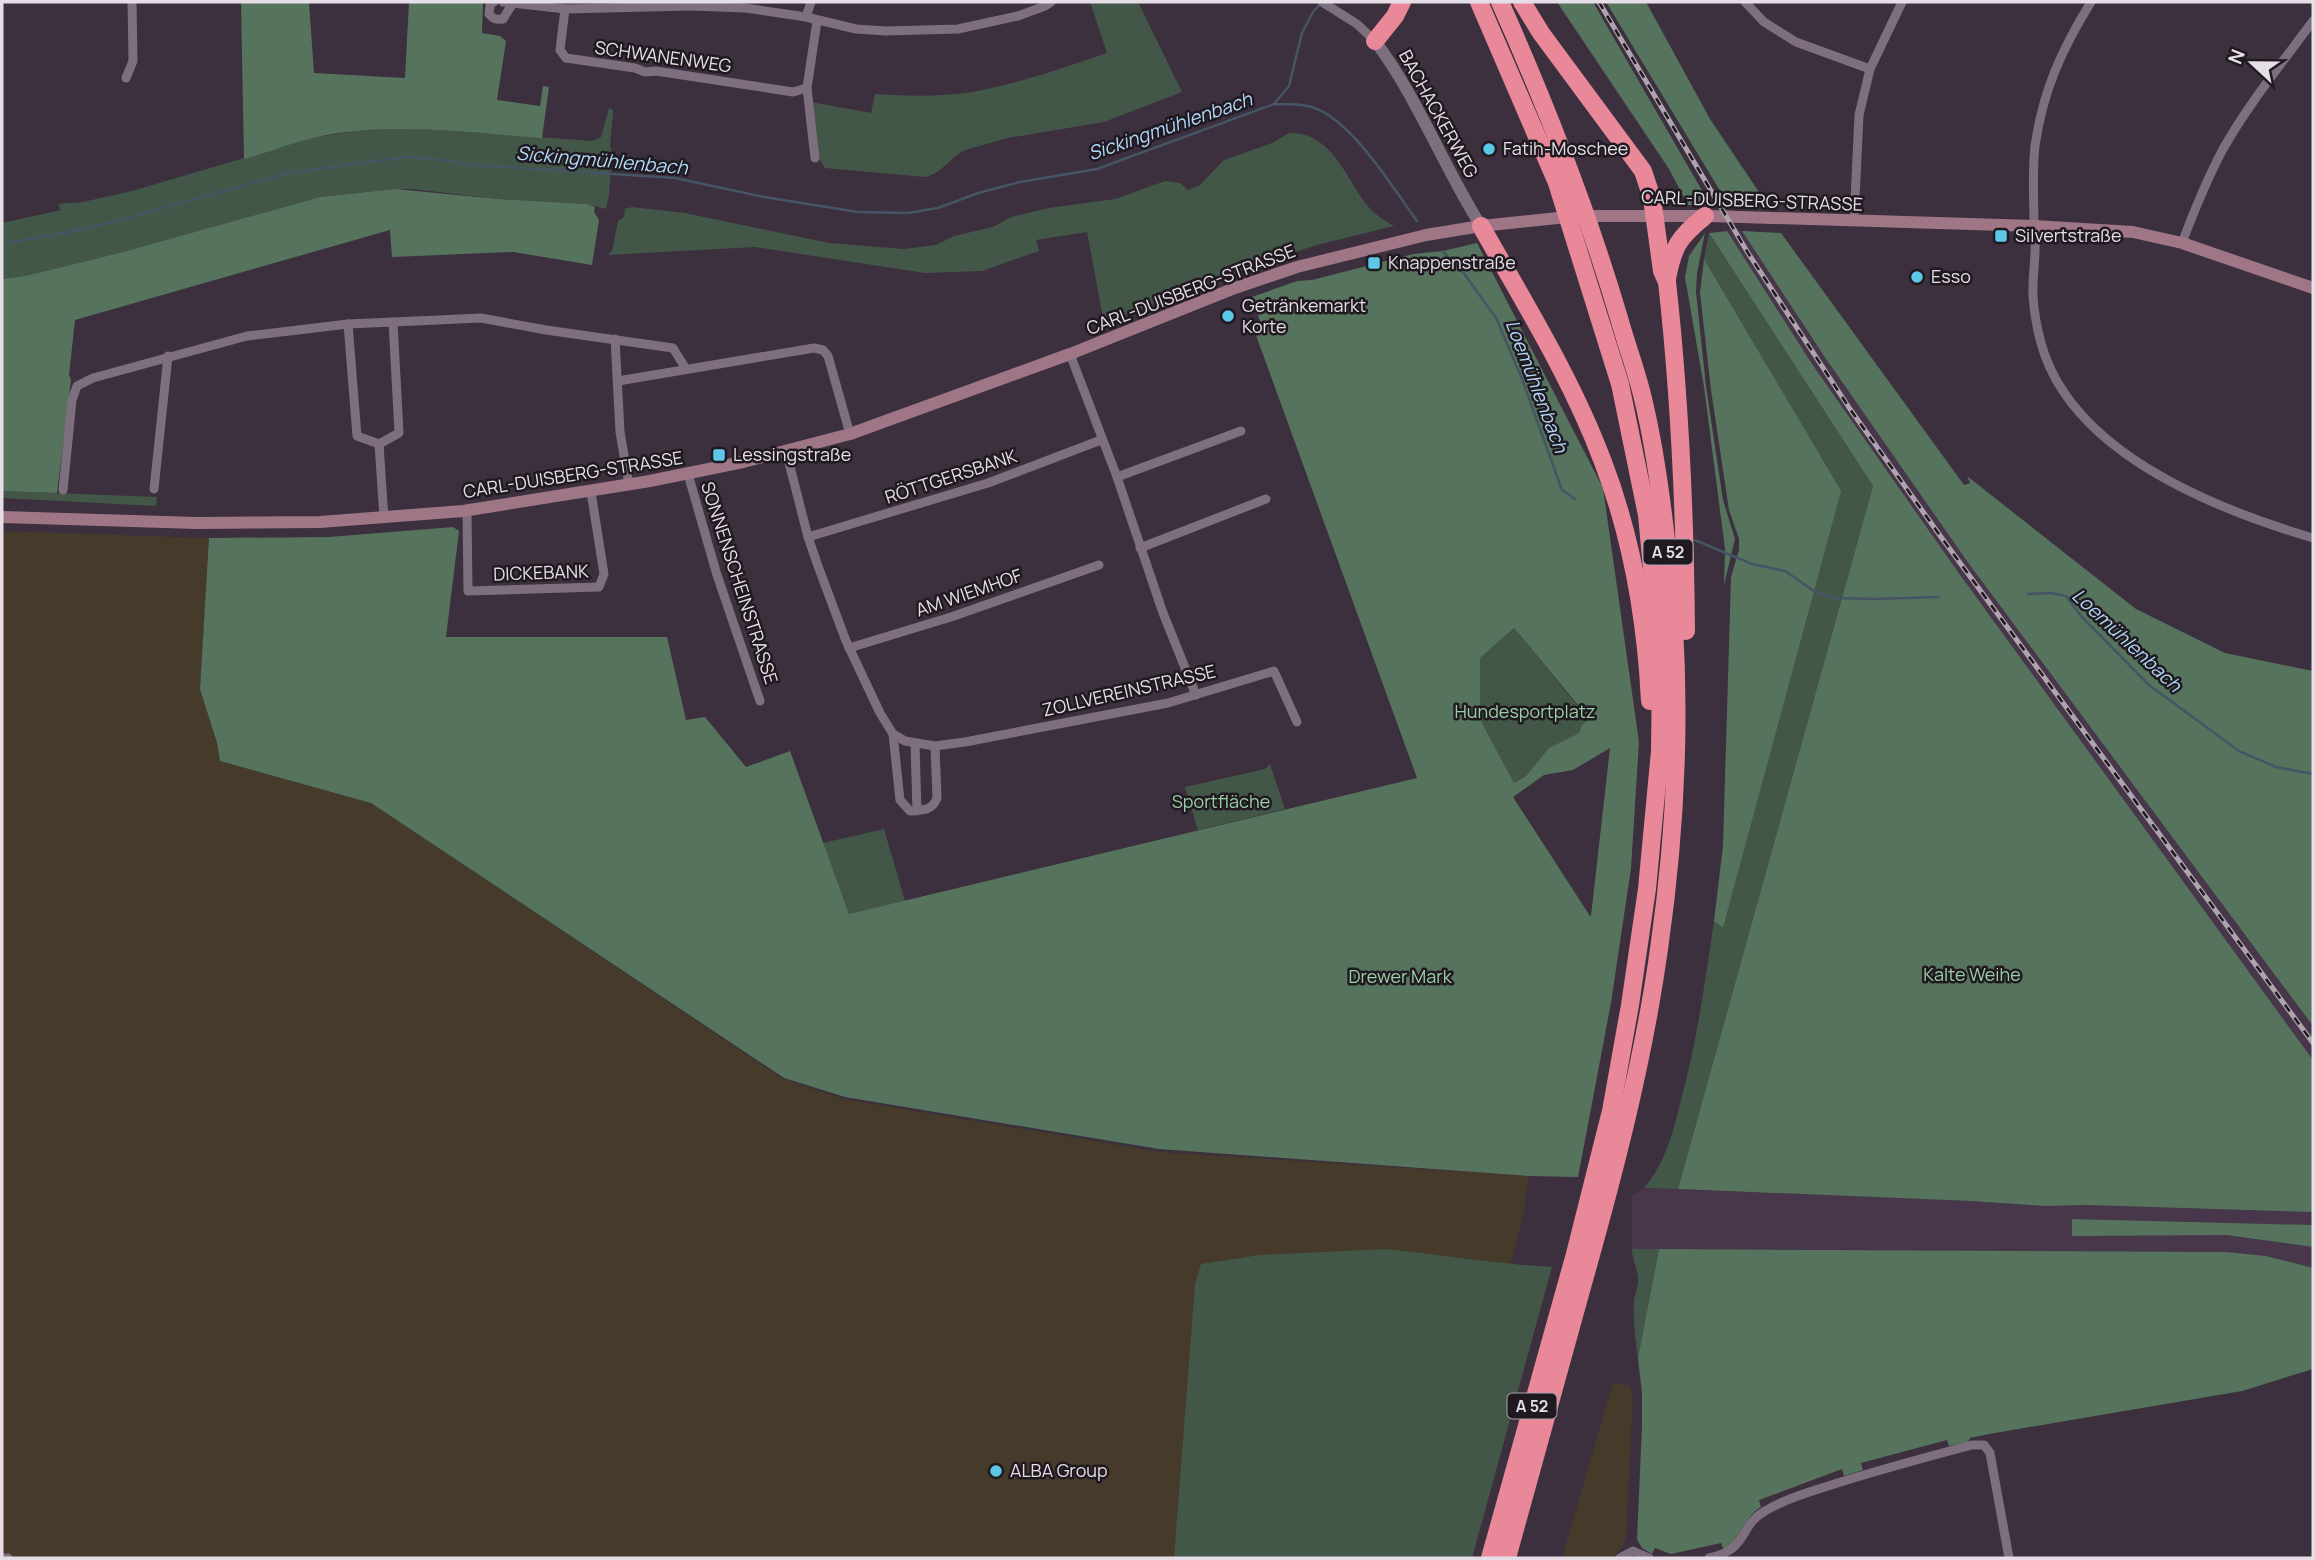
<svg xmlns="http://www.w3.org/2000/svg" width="2315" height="1560" font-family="Manrope,sans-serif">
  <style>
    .industrial { fill: #463a2b }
    .built { fill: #48364a }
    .green { fill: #435748 }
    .forest { fill: #56745d; fill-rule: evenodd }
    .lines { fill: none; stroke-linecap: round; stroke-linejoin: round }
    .stream { stroke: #455564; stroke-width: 2.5 }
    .minor { stroke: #7e6f7f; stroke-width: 9 }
    .tertiary { stroke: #7e6f7f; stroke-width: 12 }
    .secondary { stroke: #9e7686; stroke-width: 12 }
    .motorway { stroke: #e88898; stroke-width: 18 }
    .rail-casing { stroke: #aea4af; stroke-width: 5 }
    .rail { stroke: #201a20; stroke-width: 2.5; stroke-dasharray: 8; stroke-linecap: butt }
    .poi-dot { fill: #5dc7e8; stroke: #201a20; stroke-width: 2.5 }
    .labels { text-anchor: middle; stroke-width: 5; stroke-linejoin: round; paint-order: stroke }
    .shield { fill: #201a20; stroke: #aba3ab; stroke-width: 2 }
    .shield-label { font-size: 16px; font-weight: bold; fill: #e6dee7 }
    .street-label { font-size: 18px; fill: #e6dee7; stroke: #201a20 }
    .poi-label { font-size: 18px; fill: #e6dee7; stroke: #201a20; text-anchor: start }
    .park-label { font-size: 18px; fill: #99cfa7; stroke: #201a20 }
    .water-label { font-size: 19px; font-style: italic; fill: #afd8f9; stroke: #201a20 }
  </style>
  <rect width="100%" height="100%" fill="#3c2f3e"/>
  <g class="industrial">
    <path d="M2 531 209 538 200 689 217 743 220 761 371 803 783 1079 844 1099 1160 1152 1529 1176 1523 1216 1436 1558H2Z"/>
    <path d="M1613 1382 1630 1386 1633 1397 1626 1538 1622 1548 1612 1558H1562Z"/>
  </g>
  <g class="built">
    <path d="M1727 231H1742L1824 356 1969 564 2313 1026V1060L1958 572 1812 364Z"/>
    <path d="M1644 1188 1971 1201 2045 1206 2086 1205 2313 1212V1225L2072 1219V1235H2226L2312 1247 2313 1268 2266 1256 2226 1252 1632 1249V1195Z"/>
  </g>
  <g class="green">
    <path d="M1090 2H1138L1182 92 1104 122 1008 138 965 150C948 159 944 172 925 177L825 168 819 159 811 102 871 113 875 94C907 96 940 97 972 92 1018 84 1062 68 1107 53Z"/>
    <path d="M609 108 613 110V114L610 146 612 152 609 195 606 209 587 204 499 199 412 189H395L320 197 123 252 25 276 2 279V223L61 210 58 204 83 202 132 191 312 138 355 131 400 128 442 130 592 141 601 137Z"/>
    <path d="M1289 133C1332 132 1345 177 1367 205 1374 214 1384 220 1394 226L1317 245 1270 260 1104 323 1087 232 1036 240 1039 251 982 271 925 273 755 247 608 255 612 251 618 221 624 217 625 209 632 207 685 213 829 243 904 249 936 245 954 236 993 227 1011 217 1049 208 1115 199 1165 181 1180 183 1188 190 1200 185 1224 160 1272 143Z"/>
    <path d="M1709 233 1873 486 1678 1189 1644 1188C1666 1162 1673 1132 1681 1100 1697 1041 1705 982 1714 921L1723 928 1840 491 1704 259Z"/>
    <path d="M2 491 157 497 156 506 2 498Z"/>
    <path d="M1514 628 1576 704 1592 718 1582 725 1579 733 1549 748 1526 776 1514 783 1480 719V658Z"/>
    <path d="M1270 764 1285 809 1198 830 1185 787 1265 769Z"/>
    <path d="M884 829 905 901 849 914 823 843Z"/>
    <path d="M1386 1249C1441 1255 1497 1264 1552 1267L1472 1558H1174L1195 1284 1201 1264 1260 1255Z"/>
    <path d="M1632 1249H1659L1638 1358C1635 1339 1633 1321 1634 1302 1634 1295 1638 1288 1638 1281 1638 1268 1632 1261 1632 1249Z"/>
  </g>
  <g class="forest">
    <path d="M241 2H309L314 73 405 78 409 2H483L482 33 500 36 506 41 497 100 540 106 543 86 549 87 542 138C472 133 402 123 332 134 302 139 273 151 244 159Z"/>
    <path d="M1557 2H1593L1711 206 1688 205 1669 169Z"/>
    <path d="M1606 2H1646L1710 119 1767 204H1728Z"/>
    <path d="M395 189 499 199 587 204 595 207 594 212 599 220 592 265 513 252 392 257 390 230 75 320 69 375 71 380 57 493 2 491V279L25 276 123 252 320 197Z"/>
    <path d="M1727 231 1812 364 1958 572 2313 1060V1212L2086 1205 2045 1206 1971 1201 1678 1189 1873 486 1709 233Z"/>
    <path d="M1742 231 1781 233 1964 485 1970 483 1967 476 2136 609 2225 653 2313 671V1026L1969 564 1824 356Z"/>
    <path d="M1705 233 1697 273 1696 292 1706 386 1723 500 1735 539 1724 585 1725 549 1704 387 1685 277 1689 256Z"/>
    <path d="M1477 243 1603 488 1639 742 1631 868 1611 1003 1578 1177 1529 1176 1159 1149 845 1097 784 1078 371 803 220 761 217 743 200 689 209 538 329 537 453 527 459 531 446 637H667L686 720 705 717 746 767 790 751 849 914 1417 778 1253 327 1261 324 1252 297 1297 281 1312 280 1413 254 1443 251ZM1514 628 1577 704 1591 718 1582 725 1579 733 1549 748 1526 776 1514 783 1480 719V658ZM1610 748 1591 916H1590L1513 797 1544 775 1573 770Z"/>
    <path d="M1704 259 1841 491 1723 928 1714 921 1723 846 1731 577 1739 550V539L1729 510 1711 390 1700 293Z"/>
    <path d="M2072 1219 2313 1225V1247L2226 1235 2072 1236Z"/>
    <path d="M1659 1249 2226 1252 2266 1256 2313 1268V1369L2242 1391 1989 1434 1970 1438 1968 1442 1949 1446 1947 1440 1861 1463 1863 1470 1844 1476 1842 1469 1759 1500 1761 1507C1744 1517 1740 1539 1724 1550L1721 1543 1671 1554 1655 1548 1652 1554 1642 1548 1637 1539 1642 1427V1394L1638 1358Z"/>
  </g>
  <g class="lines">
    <g class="stream">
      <path d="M1274 104 1289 86 1302 33 1313 12 1320 4"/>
      <path d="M2 244 64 233 113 222 288 173 406 157 434 159 474 165 675 178 764 197 858 212 908 213 938 208 978 193 1020 182 1097 169 1274 104C1289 105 1303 103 1317 109 1354 124 1393 188 1417 221"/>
      <path d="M1442 251 1460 268 1496 318 1522 379 1562 490 1575 499"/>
      <path d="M1695 540 1752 564 1785 571 1814 591 1834 598 1874 599 1939 597"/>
      <path d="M2028 594 2051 593 2066 596 2081 616 2149 685 2239 751 2276 767 2313 774"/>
    </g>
    <g class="minor">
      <path d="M494 2 490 5 489 14C493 19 496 20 503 19L513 3"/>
      <path d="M503 2 565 9 691 6 745 8 806 17 856 29 886 31 958 29 1018 16 1045 6 1051 2"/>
      <path d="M1322 2 1357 24 1375 41"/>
      <path d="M1745 2 1764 22 1796 42 1870 69"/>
      <path d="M2091 2C2062 49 2043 90 2035 146 2032 172 2034 200 2034 226 2038 249 2032 272 2033 296 2034 311 2037 329 2041 343 2071 453 2215 509 2313 538"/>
      <path d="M565 9 560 50 566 58 635 68 645 72 656 71 793 92 807 88"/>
      <path d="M806 17 811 2"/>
      <path d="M126 78 133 61 132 2"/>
      <path d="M815 158 807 88 817 21"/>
      <path d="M1854 221 1859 115 1870 69 1902 2"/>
      <path d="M2182 243C2194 211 2207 179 2223 149 2249 103 2282 63 2313 21"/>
      <path d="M348 324 357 436 379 444 399 433 393 322"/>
      <path d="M615 339 620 432 629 485"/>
      <path d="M1070 354 1117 477 1163 613 1196 695"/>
      <path d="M618 381 814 348 823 350 828 356 850 434"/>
      <path d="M379 444 384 518"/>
      <path d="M786 451 808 537 818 566 846 641 880 713 893 734 905 741 935 746 965 742 1168 703 1274 671 1297 722"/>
      <path d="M688 474 717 575 760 701"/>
      <path d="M1117 477 1241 431"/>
      <path d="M154 489 168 356"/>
      <path d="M63 490 72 400 77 386 93 378 247 336 348 324 393 322 481 318 546 330 673 348 686 369"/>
      <path d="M467 511 468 591 599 587 604 574 591 492"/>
      <path d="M808 537 988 483 1101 440"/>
      <path d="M1140 548 1266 499"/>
      <path d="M849 648 951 617 1099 565"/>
      <path d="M893 734 900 800 910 811C923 810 932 811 937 798L935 746"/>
      <path d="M915 744 917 811"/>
      <path d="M2 1558H8"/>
      <path d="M1620 1558 1633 1551 1649 1558"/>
      <path d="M1709 1558C1750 1549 1738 1526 1765 1511 1783 1500 1806 1493 1825 1487 1874 1471 1923 1458 1972 1445H1984L1990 1453 2009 1558"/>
    </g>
    <path class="tertiary" d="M1375 41C1418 98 1443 166 1481 226"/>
    <path class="secondary" d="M2 517 197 523 320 522 463 511 650 481 743 462 850 434 1070 354 1235 288 1297 267 1426 235 1481 226 1577 216H1710L2034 226 2133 232 2182 243 2313 288"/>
    <g class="motorway">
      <path d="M1479 2 1557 183 1620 384 1647 515 1661 666 1660 751 1647 889 1630 1005 1611 1111 1575 1254 1490 1558"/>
      <path d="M1500 2C1546 105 1587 210 1619 318 1627 347 1638 375 1644 403 1654 445 1660 488 1665 531 1683 669 1679 810 1659 949 1643 1065 1612 1181 1580 1294 1556 1382 1531 1470 1507 1558"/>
      <path d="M1522 2 1541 33 1643 171 1652 198 1662 271 1667 282C1680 398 1685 514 1686 631"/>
      <path d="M1375 41 1395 16 1402 2"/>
      <path d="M1481 226C1524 302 1572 379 1603 462 1632 538 1646 620 1650 701"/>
      <path d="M1667 279C1673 246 1679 237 1705 216"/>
    </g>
    <defs>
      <path id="rail" d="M1599 2 1748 253 1850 409 1941 537 2313 1043"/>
    </defs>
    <use href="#rail" class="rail-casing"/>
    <use href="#rail" class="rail"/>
  </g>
  <g class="poi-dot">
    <circle cx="1489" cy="149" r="7"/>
    <rect x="1994" y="229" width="14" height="14" rx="3.5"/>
    <rect x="1367" y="256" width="14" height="14" rx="3.5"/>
    <circle cx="1917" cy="277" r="7"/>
    <circle cx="1228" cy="316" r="7"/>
    <rect x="712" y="448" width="14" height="14" rx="3.5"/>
    <circle cx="996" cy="1471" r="7"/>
  </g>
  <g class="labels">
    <g class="shield">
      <rect x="1643.5" y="539.5" width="49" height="25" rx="5"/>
      <rect x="1507.5" y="1393.5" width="49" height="25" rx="5"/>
    </g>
    <g class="shield-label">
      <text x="1668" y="558">A 52</text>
      <text x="1532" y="1412">A 52</text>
    </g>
    <g class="street-label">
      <text transform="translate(663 57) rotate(8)" y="6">SCHWANENWEG</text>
      <text transform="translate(1438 114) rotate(61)" y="6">BACHACKERWEG</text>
      <text transform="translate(1752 201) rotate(2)" y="6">CARL-DUISBERG-STRASSE</text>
      <text transform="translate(1191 290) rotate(-21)" y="6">CARL-DUISBERG-STRASSE</text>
      <text transform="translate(573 475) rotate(-9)" y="6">CARL-DUISBERG-STRASSE</text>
      <text transform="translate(951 477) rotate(-18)" y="6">RÖTTGERSBANK</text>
      <text transform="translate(541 573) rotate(-2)" y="6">DICKEBANK</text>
      <text transform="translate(739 583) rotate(72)" y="6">SONNENSCHEINSTRASSE</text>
      <text transform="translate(969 593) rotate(-19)" y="6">AM WIEMHOF</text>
      <text transform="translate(1129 691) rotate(-13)" y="6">ZOLLVEREINSTRASSE</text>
    </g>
    <g class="poi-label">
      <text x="1503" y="155">Fatih-Moschee</text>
      <text x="2015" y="242">Silvertstraße</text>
      <text x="1388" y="269">Knappenstraße</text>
      <text x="1931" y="283">Esso</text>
      <text x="1242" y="312">Getränkemarkt<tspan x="1242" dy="21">Korte</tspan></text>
      <text x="733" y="461">Lessingstraße</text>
      <text x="1010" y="1477">ALBA Group</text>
    </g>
    <g class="park-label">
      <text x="1525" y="718">Hundesportplatz</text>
      <text x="1221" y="808">Sportfläche</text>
      <text x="1972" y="981">Kalte Weihe</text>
      <text x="1400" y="983">Drewer Mark</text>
    </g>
    <g class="water-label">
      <text transform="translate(1170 126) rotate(-19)" y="7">Sickingmühlenbach</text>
      <text transform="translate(602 160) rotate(5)" y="7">Sickingmühlenbach</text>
      <text transform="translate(1537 386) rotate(69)" y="7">Loemühlenbach</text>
      <text transform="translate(2127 640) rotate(43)" y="7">Loemühlenbach</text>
    </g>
  </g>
  <rect width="2315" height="1560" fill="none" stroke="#e6dee7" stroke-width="7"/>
  <g transform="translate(2252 63) rotate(292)" stroke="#201a20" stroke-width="5" paint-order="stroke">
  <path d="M0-5L12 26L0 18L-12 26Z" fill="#e6dee7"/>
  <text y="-10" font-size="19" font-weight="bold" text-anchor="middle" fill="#e6dee7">N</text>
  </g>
</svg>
